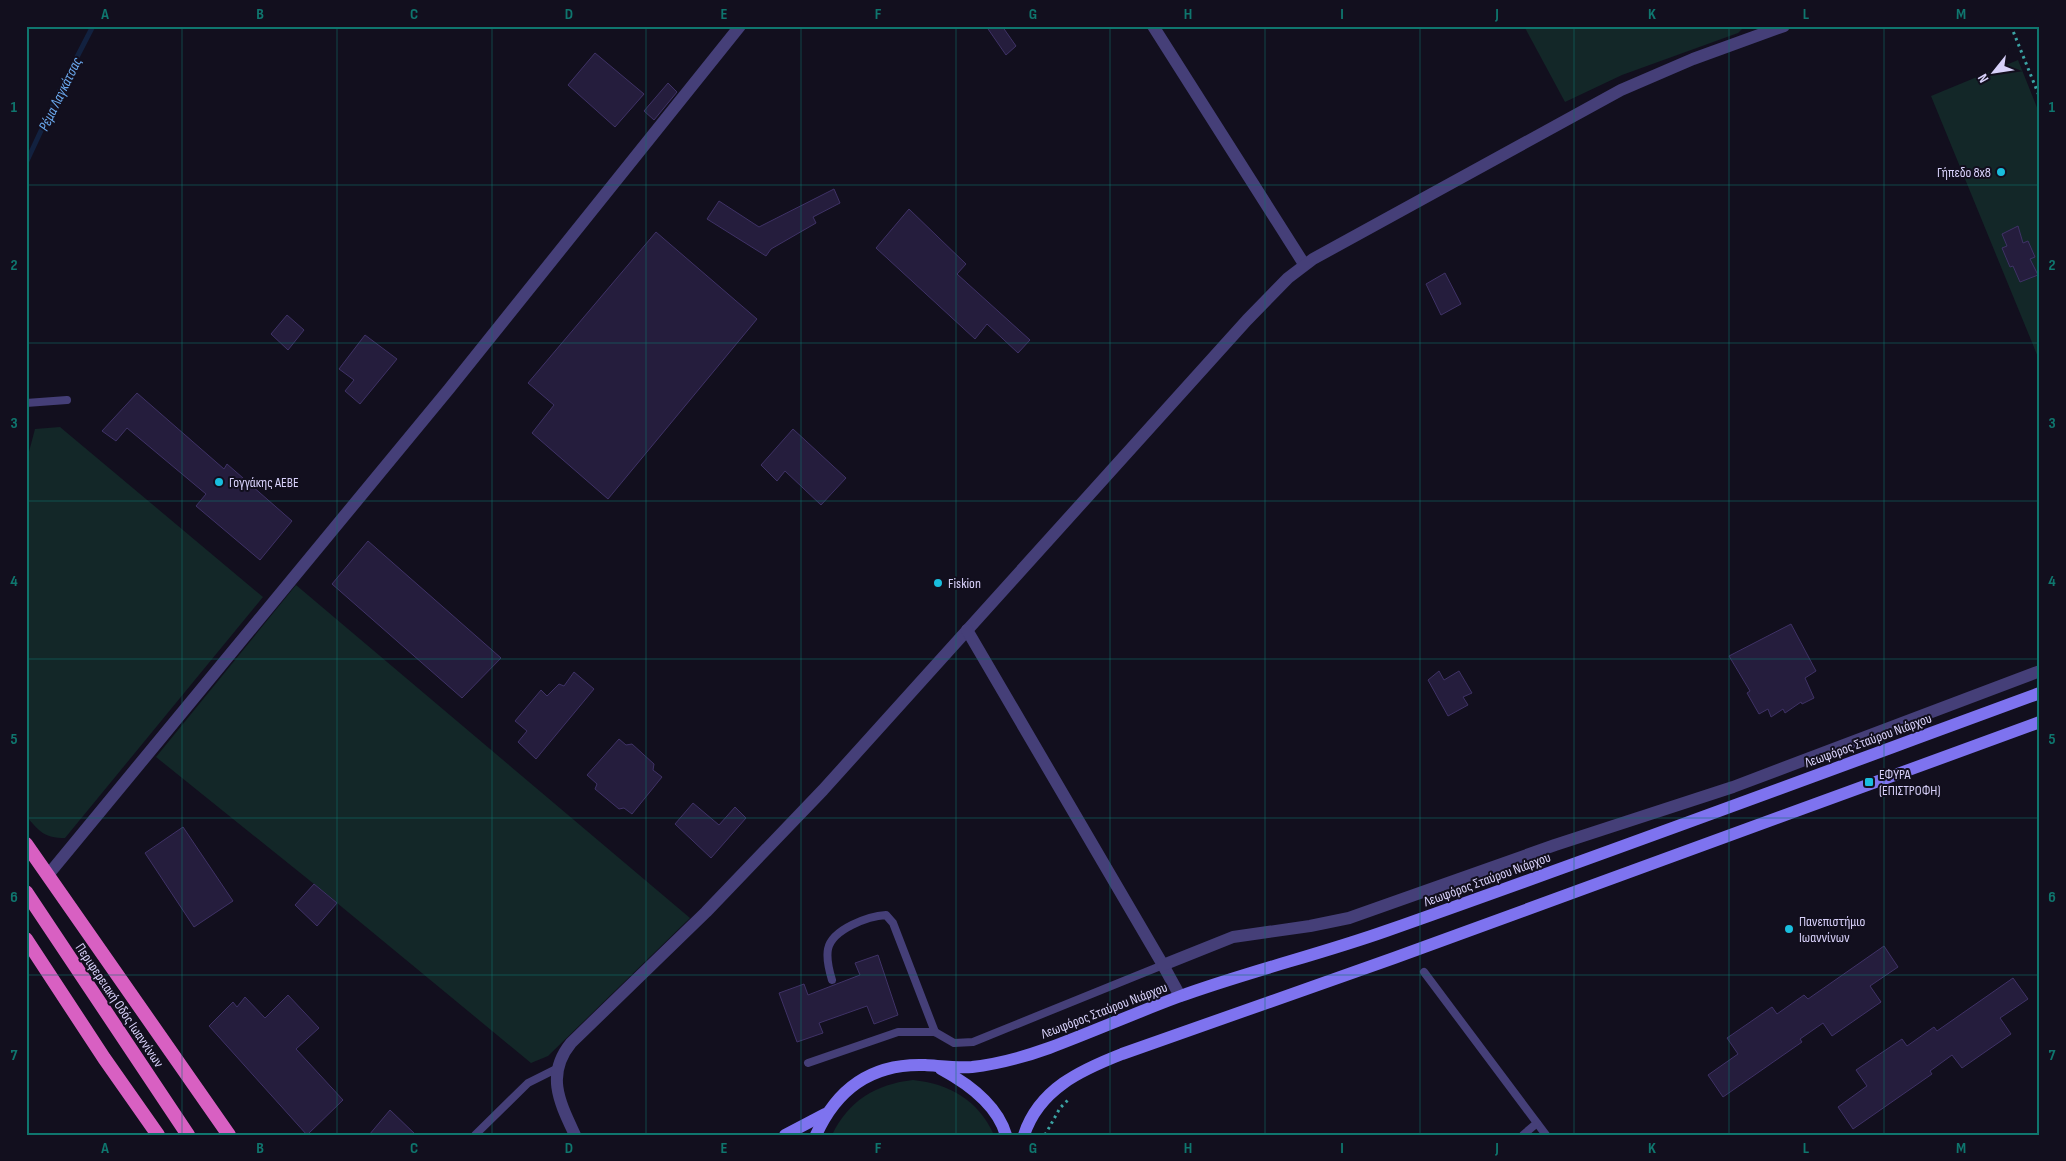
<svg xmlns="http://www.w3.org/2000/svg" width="2066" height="1161" font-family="'Sofia Sans Condensed',sans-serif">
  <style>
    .green { fill: #132728 }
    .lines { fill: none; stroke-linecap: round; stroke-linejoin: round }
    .stream { stroke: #12213f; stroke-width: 5 }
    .building { fill: #251d3d; stroke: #3f3266 }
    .path { stroke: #3ba4a4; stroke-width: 3; stroke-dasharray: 2.5 4; stroke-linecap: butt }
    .service { stroke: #453f78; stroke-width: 8 }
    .minor { stroke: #453f78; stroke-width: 12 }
    .tertiary { stroke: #453f78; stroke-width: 12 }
    .secondary { stroke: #7e73ef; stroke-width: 12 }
    .trunk { stroke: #d860c2; stroke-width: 14 }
    .grid { fill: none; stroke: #0f766e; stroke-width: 1; stroke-opacity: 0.55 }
    .poi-dot { fill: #19bede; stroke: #120f1e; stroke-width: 2 }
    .labels { text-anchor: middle; stroke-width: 4; stroke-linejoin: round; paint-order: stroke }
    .poi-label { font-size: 14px; fill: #d8d1fa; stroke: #120f1e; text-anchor: start }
    .street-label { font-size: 14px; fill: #d8d1fa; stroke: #120f1e }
    .water-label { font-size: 15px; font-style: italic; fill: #6ba9ee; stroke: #120f1e }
    .neatline { fill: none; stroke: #0f766e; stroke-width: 2 }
    .grid-label { font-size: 16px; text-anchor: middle; font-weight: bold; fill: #0f766e }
  </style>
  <rect width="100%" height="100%" fill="#120f1e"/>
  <g class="green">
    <path d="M1524 26H1745L1738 33 1622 75 1565 102Z"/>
    <path d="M2018 60 2040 115V362L1931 96Z"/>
    <path d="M60 427 263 597 65 838C44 838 39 831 26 816V463L35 429Z"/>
    <path d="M296 585 690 918 548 1056 531 1063 314 884 156 757Z"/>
    <path d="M913 1080C950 1084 978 1100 994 1135H832C848 1101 876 1084 913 1080Z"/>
  </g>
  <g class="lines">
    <path class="stream" d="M26 163 60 90 93 26"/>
  </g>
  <g class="building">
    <path d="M986 26H1002L1016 46 1006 55Z"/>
    <path d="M595 53 644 94 615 127 568 85Z"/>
    <path d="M668 83 677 92 654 120 644 111Z"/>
    <path d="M834 189 840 203 813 217 816 223 771 249 766 256 707 219 719 201 759 227Z"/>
    <path d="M909 209 966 264 957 274 1030 340 1018 353 987 324 975 339 876 248Z"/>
    <path d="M2018 226 2023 243 2028 241 2035 257 2030 259 2038 275 2020 282 2013 266 2010 267 2002 248 2007 246 2002 234Z"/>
    <path d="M656 232 757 319 608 499 532 433 554 405 528 383Z"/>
    <path d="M1445 273 1461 304 1441 315 1426 284Z"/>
    <path d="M287 315 304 330 288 350 271 334Z"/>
    <path d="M365 335 397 359 360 404 345 391 354 380 339 369Z"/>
    <path d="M137 393 224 469 227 464 292 521 260 560 196 506 206 494 127 428 116 441 102 431Z"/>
    <path d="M793 429 846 478 821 505 785 471 777 481 761 465Z"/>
    <path d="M368 541 501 658 462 698 332 584Z"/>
    <path d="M1791 624 1816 671 1805 678 1814 698 1802 704 1801 702 1785 713 1783 709 1771 717 1768 709 1759 714 1747 693 1750 691 1729 656Z"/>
    <path d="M1439 671 1444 680 1459 671 1472 693 1463 697 1468 705 1448 716 1428 680Z"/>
    <path d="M574 672 594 689 536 759 518 742 527 731 515 721 541 690 547 696 559 684 564 686Z"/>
    <path d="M619 739 626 745 632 744 654 764 653 770 662 777 632 814 624 808 619 809 595 789 597 784 587 775Z"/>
    <path d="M693 803 719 825 735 807 746 818 711 858 675 824Z"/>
    <path d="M183 827 233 901 194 927 145 853Z"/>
    <path d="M314 884 337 903 317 926 295 905Z"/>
    <path d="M1884 946 1898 967 1870 986 1881 1002 1832 1036 1823 1023 1800 1039 1802 1042 1723 1097 1708 1075 1738 1054 1727 1038 1772 1007 1777 1014 1804 995 1808 999Z"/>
    <path d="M878 955 898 1015 874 1024 867 1006 819 1023 823 1033 797 1042 779 993 804 984 808 995 860 975 855 963Z"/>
    <path d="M2013 978 2028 999 2000 1018 2011 1034 1962 1068 1952 1055 1930 1071 1932 1074 1853 1129 1838 1107 1867 1086 1856 1070 1902 1039 1907 1046 1934 1027 1937 1031Z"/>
    <path d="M288 995 319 1028 296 1049 343 1100 307 1135 209 1026 233 1002 237 1007 245 997 265 1018Z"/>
    <path d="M390 1110 416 1135H369Z"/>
  </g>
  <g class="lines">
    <g class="path">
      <path d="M2011 26 2040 98"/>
      <path d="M1045 1135 1060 1108 1068 1100"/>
    </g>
    <g class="service">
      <path d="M26 403 67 400"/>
      <path d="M1424 972 1546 1135"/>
      <path d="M832 980C829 970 826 959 828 949 832 929 869 916 886 915L893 923 935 1032"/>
      <path d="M808 1063 898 1032H935L954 1043 973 1042 1163 965"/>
      <path d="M475 1135 528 1083 558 1068"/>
      <path d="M1523 1135 1537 1123"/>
    </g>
    <g class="minor">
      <path d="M1153 26 1304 264"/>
      <path d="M48 875 449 389 740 26"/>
      <path d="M575 1135C560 1103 545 1075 571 1043L706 912 823 790 1247 320 1288 278 1313 259 1621 90 1693 59 1784 26"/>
    </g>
    <g class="tertiary">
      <path d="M967 630 1163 965 1180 996"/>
      <path d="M1163 965 1233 937 1310 926 1349 918 1555 845 1733 787 2040 671"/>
    </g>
    <g class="secondary">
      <path d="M941 1069C967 1083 997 1104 1006 1135"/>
      <path d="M785 1135 825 1114"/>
      <path d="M816 1135C837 1088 873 1063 925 1065 941 1066 956 1068 972 1067 998 1064 1024 1057 1049 1048 1092 1032 1135 1013 1178 997 1246 972 1318 955 1386 931 1605 854 1822 773 2040 693"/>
      <path d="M1024 1135C1039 1089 1081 1070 1122 1054L1394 958 2040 722"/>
    </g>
    <g class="trunk">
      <path d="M26 844 229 1135"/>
      <path d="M26 892 188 1135"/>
      <path d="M26 939 104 1058 158 1135"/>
    </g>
  </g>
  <path class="grid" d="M182 26V1135M337 26V1135M492 26V1135M646 26V1135M801 26V1135M956 26V1135M1110 26V1135M1265 26V1135M1420 26V1135M1574 26V1135M1729 26V1135M1884 26V1135M26 185H2040M26 343H2040M26 501H2040M26 659H2040M26 818H2040M26 975H2040"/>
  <g class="poi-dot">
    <circle cx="2001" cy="172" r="5"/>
    <circle cx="219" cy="482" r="5"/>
    <circle cx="938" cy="583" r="5"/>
    <rect x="1864" y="777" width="10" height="10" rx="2.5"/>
    <circle cx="1789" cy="929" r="5"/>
  </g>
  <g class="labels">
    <g class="poi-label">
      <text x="1991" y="177" text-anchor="end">Γήπεδο 8x8</text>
      <text x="229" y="487">Γογγάκης ΑΕΒΕ</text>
      <text x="948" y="588">Fiskion</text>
      <text x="1879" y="779">ΕΦΥΡΑ<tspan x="1879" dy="16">(ΕΠΙΣΤΡΟΦΗ)</tspan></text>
      <text x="1799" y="926">Πανεπιστήμιο<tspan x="1799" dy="16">Ιωαννίνων</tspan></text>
    </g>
    <g class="street-label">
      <text transform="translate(1868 740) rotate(-20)" y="5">Λεωφόρος Σταύρου Νιάρχου</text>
      <text transform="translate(1487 879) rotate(-20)" y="5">Λεωφόρος Σταύρου Νιάρχου</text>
      <text transform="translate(120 1005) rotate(56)" y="5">Περιφερειακή Οδός Ιωαννίνων</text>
      <text transform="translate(1104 1010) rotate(-21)" y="5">Λεωφόρος Σταύρου Νιάρχου</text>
    </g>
    <g class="water-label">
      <text transform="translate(60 94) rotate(-64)" y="5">Ρέμα Λαγκάτσας</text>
    </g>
  </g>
  <rect width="2066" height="1161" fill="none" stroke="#120f1e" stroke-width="55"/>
  <g transform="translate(1994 72) rotate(240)" stroke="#120f1e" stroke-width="4" paint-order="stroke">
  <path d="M0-4L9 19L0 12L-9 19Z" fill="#d8d1fa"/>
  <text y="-8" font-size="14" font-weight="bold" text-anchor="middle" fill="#d8d1fa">N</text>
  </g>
  <rect x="28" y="28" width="2010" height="1106" class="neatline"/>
  <g class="grid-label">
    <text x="105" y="19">A</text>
    <text x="260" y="19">B</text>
    <text x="414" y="19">C</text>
    <text x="569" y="19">D</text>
    <text x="724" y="19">E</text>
    <text x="878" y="19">F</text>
    <text x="1033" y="19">G</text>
    <text x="1188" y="19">H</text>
    <text x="1342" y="19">I</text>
    <text x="1497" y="19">J</text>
    <text x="1652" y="19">K</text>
    <text x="1806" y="19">L</text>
    <text x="1961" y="19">M</text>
    <text x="14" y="112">1</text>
    <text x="2052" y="112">1</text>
    <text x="14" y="270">2</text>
    <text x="2052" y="270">2</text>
    <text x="14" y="428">3</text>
    <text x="2052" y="428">3</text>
    <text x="14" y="586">4</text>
    <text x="2052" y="586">4</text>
    <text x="14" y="744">5</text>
    <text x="2052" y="744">5</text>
    <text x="14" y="902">6</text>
    <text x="2052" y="902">6</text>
    <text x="14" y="1060">7</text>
    <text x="2052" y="1060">7</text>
    <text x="105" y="1153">A</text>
    <text x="260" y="1153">B</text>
    <text x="414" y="1153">C</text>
    <text x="569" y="1153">D</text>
    <text x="724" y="1153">E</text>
    <text x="878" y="1153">F</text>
    <text x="1033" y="1153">G</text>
    <text x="1188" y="1153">H</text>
    <text x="1342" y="1153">I</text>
    <text x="1497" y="1153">J</text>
    <text x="1652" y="1153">K</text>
    <text x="1806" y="1153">L</text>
    <text x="1961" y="1153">M</text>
  </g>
</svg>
